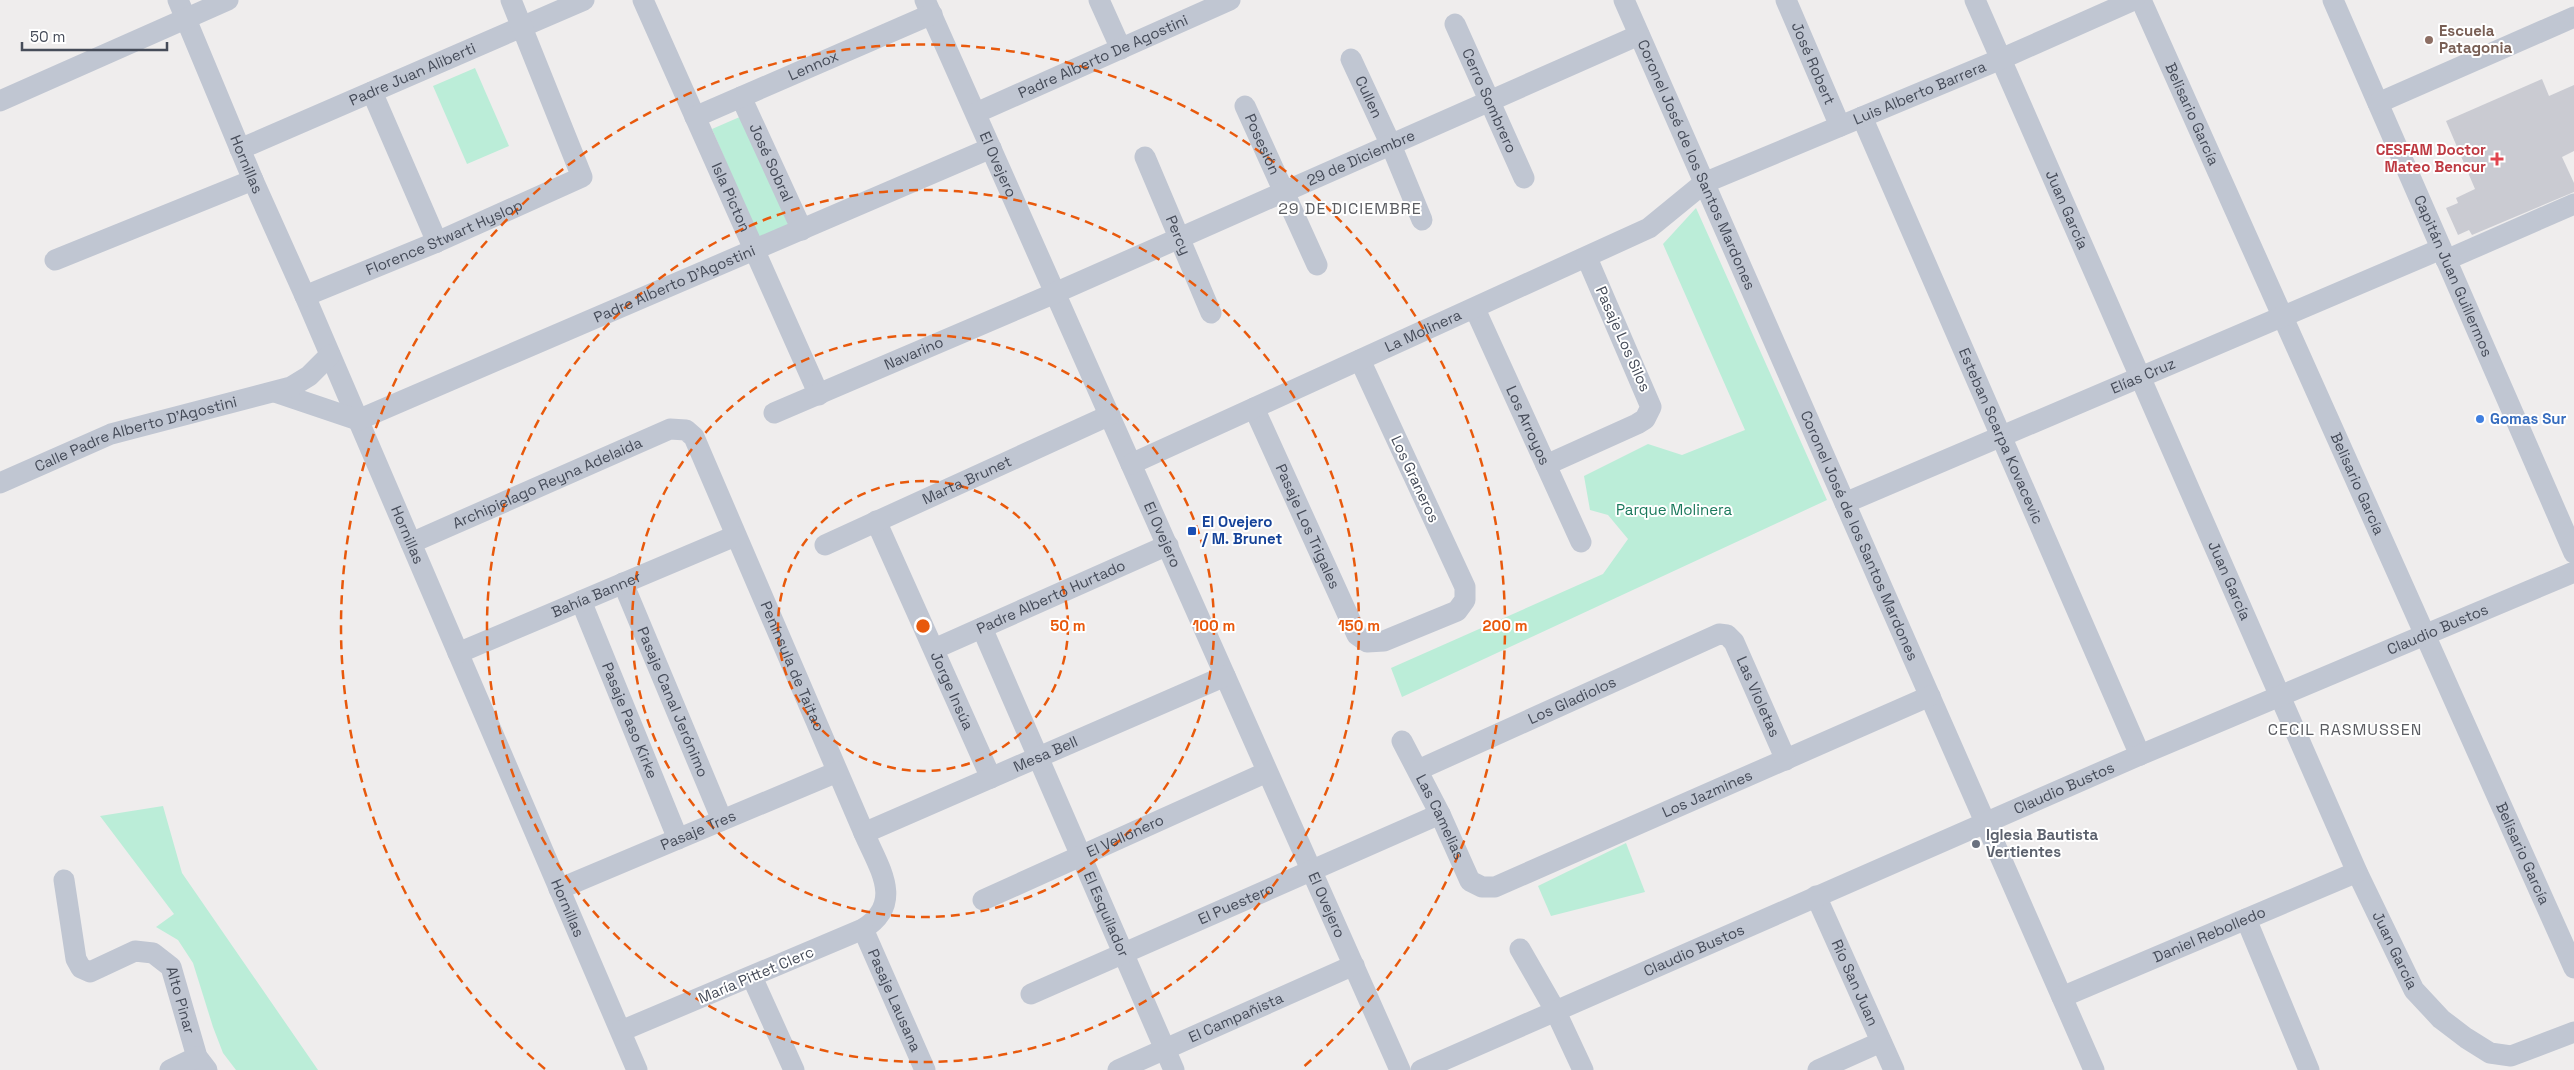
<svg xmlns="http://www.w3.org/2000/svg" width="2574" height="1070" font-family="'Space Grotesk',sans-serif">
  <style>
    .green { fill: #bbedd8 }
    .building { fill: #cacbd2 }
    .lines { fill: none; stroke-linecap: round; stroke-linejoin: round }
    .minor { stroke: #c0c6d2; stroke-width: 21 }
    .ring { fill: none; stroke: #e8590c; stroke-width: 2.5; stroke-dasharray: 9 6 }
    .education-dot { fill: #8d6e63; stroke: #fff; stroke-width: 2 }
    .health-dot { fill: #e0444e; stroke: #fff; stroke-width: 2 }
    .shop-dot { fill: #3f7fe0; stroke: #fff; stroke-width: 2 }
    .transit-dot { fill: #1a4fb4; stroke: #fff; stroke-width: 2 }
    .worship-dot { fill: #6b7280; stroke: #fff; stroke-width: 2 }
    .labels { text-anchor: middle; stroke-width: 4; stroke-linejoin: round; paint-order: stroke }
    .education-label { font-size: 15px; font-weight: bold; fill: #785e54; stroke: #fff; text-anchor: start }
    .street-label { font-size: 15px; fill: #464c59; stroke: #fff }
    .health-label { font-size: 15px; font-weight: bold; fill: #be3a42; stroke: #fff; text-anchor: end }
    .shop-label { font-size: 15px; font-weight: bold; fill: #366cbe; stroke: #fff; text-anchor: start }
    .park-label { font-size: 15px; fill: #19785b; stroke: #fff }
    .transit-label { font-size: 15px; font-weight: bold; fill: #164399; stroke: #fff; text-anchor: start }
    .worship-label { font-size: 15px; font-weight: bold; fill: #5b616d; stroke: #fff; text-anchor: start }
    .neighbourhood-label { font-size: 16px; letter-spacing: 1px; fill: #5a5c61; stroke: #fff }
    .centre { fill: #e8590c; stroke: #fff; stroke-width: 2.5 }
    .ring-label { font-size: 15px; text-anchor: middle; font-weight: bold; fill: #e8590c; stroke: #fff; stroke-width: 4; stroke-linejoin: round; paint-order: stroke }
  </style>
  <rect width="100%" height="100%" fill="#efeded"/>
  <g class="green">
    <path d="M475 68 509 146 467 164 433 86Z"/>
    <path d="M742 116 789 226 759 239 712 129Z"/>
    <path d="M1696 208 1827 500 1402 697 1391 668 1603 574 1628 539 1608 515 1590 510 1584 476 1648 444 1682 455 1745 430 1663 244Z"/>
    <path d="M163 806 182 873 318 1070H236L223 1053 213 1027 193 963 178 940 156 927 174 914 100 816Z"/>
    <path d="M1626 843 1645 892 1551 916 1538 886Z"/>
  </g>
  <path class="building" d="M2542 79 2549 96 2574 85V151L2562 157 2574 183V192L2472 235 2469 230 2458 235 2446 208 2458 203 2456 198 2475 189 2446 121Z"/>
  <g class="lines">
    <g class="minor">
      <path id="s1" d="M178 0 253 180 305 296 637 1070"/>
      <path id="s2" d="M643 0 819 395"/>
      <path id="s3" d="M925 0 1400 1070"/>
      <path d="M1099 0 1121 49"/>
      <path id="s4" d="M1624 0 2094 1070"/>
      <path id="s5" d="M1786 0 1840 126"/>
      <path id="s6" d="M1975 0 2357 872 2414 990 2441 1019 2466 1038 2490 1053 2511 1056 2574 1032"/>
      <path id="s7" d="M2141 0 2574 968"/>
      <path id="s8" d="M2333 0 2574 553"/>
      <path id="s9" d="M1455 24 1524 178"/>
      <path id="s10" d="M1351 59 1391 145 1422 220"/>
      <path d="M372 92 437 242"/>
      <path id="s11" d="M741 97 802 230"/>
      <path d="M0 101 228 0"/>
      <path d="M2378 103 2574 17"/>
      <path id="s12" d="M1245 106 1317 265"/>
      <path id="s13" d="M976 113 1230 0"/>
      <path id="s14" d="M695 117 932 14"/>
      <path id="s15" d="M1862 117 2140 755"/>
      <path id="s16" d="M240 149 584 0"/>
      <path id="s17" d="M1145 157 1211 313"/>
      <path d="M55 260 253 180"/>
      <path d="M2446 260 2574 204"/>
      <path id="s18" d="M305 296 437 242 582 177 511 0"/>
      <path id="s19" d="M1475 309 1581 542"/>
      <path id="s20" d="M275 392 358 420 991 148"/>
      <path id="s21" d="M1254 408 1357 635 1367 642 1384 641 1457 611 1465 600V587L1360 360"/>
      <path id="s22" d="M774 413 1055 293 1639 35"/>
      <path id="s23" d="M1131 464 1649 228 1704 183 2001 59 2134 0"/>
      <path d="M1546 465 1637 424 1645 419 1651 407 1587 258"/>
      <path id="s24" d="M0 483 111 434 291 387 309 376 330 355"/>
      <path id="s25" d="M1845 503 2441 249"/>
      <path id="s26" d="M876 521 991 778"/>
      <path id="s27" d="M411 543 670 429 686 430 694 437 864 833C879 868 905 903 863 929L621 1031"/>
      <path id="s28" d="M825 545 1110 415"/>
      <path id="s29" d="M623 583 722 820"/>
      <path id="s30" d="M581 601 678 839"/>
      <path id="s31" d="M982 628 1174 1070"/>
      <path id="s32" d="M934 649 1168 545"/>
      <path id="s33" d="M458 653 735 536"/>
      <path id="s34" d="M1402 741 1440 814 1470 881 1482 887H1495L1930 696"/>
      <path id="s35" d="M1418 770 1719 634 1727 635 1734 642 1786 760"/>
      <path id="s36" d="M864 833 1225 676"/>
      <path id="s37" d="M64 880 76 959 81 968 90 972 135 951 153 953 171 967 197 1057 207 1070"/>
      <path id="s38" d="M559 889 837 772"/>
      <path id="s39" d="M1816 896 1894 1070"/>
      <path id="s40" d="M983 900 1267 772"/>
      <path d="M2246 919 2309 1070"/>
      <path id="s41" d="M863 929 925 1070"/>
      <path d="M1520 949 1555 1010 1583 1070"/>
      <path d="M752 977 794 1070"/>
      <path id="s42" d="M1031 994 1440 814"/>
      <path id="s43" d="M2062 997 2357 872"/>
      <path d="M170 1070 197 1057"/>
      <path id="s44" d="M1118 1070 1354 965"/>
      <path id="s45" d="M1421 1070 2140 755 2574 572"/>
      <path d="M1818 1070 1881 1042"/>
    </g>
  </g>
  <g class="ring">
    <circle cx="923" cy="626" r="145"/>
    <circle cx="923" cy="626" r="291"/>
    <circle cx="923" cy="626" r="436"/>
    <path d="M545 1069A582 582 0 1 1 1301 1069"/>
  </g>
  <circle class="education-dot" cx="2429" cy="40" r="5"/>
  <path class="health-dot" d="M2494.5 151.5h5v5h5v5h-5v5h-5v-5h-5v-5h5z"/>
  <circle class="shop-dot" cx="2480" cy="419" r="5"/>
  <rect class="transit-dot" x="1187" y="526" width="10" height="10" rx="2.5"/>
  <circle class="worship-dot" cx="1976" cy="844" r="5"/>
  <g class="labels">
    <g class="education-label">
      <text x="2439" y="36">Escuela<tspan x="2439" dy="17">Patagonia</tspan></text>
    </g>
    <g class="street-label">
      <text dy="5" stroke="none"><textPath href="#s13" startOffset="139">Padre Alberto De Agostini</textPath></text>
      <text dy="5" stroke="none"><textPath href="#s5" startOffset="69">José Robert</textPath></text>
      <text dy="5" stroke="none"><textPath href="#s14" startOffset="129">Lennox</textPath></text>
      <text dy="5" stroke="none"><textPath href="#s16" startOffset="188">Padre Juan Aliberti</textPath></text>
      <text dy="5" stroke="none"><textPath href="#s23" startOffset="874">Luis Alberto Barrera</textPath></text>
      <text dy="5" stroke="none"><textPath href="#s10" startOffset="42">Cullen</textPath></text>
      <text dy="5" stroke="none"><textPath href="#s9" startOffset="84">Cerro Sombrero</textPath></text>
      <text dy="5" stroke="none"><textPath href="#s7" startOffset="125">Belisario García</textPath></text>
      <text dy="5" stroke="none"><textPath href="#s12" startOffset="42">Posesión</textPath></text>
      <text dy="5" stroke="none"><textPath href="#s22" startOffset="640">29 de Diciembre</textPath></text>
      <text dy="5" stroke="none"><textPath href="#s1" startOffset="178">Hornillas</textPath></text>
      <text dy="5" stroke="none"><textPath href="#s11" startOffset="72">José Sobral</textPath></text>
      <text dy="5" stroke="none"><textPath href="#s4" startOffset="180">Coronel José de los Santos Mardones</textPath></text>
      <text dy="5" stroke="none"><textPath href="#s3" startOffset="180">El Ovejero</textPath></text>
      <text dy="5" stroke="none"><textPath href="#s2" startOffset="216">Isla Picton</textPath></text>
      <text dy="5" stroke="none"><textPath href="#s6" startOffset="229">Juan García</textPath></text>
      <text dy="5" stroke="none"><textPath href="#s17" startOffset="85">Percy</textPath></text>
      <text dy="5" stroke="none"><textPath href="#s18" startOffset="151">Florence Stwart Hyslop</textPath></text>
      <text dy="5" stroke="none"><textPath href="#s8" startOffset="301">Capitán Juan Guillermos</textPath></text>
      <text dy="5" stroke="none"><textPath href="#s20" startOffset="432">Padre Alberto D'Agostini</textPath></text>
      <text dy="5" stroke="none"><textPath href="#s23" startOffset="321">La Molinera</textPath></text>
      <text transform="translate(1623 339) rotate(66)" y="5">Pasaje Los Silos</text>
      <text dy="5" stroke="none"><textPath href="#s22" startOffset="152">Navarino</textPath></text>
      <text dy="5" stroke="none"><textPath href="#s25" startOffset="324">Elías Cruz</textPath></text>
      <text dy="5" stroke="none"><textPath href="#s19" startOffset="128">Los Arroyos</textPath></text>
      <text dy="5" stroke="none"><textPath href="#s24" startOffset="145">Calle Padre Alberto D'Agostini</textPath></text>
      <text dy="5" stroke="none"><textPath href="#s15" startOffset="348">Esteban Scarpa Kovacevic</textPath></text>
      <text transform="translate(1415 479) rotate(65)" y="5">Los Graneros</text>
      <text dy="5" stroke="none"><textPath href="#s28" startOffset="156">Marta Brunet</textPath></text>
      <text dy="5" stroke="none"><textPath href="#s27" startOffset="149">Archipielago Reyna Adelaida</textPath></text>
      <text dy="5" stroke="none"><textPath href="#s7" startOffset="530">Belisario García</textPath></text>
      <text dy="5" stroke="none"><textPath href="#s21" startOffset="130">Pasaje Los Trigales</textPath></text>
      <text dy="5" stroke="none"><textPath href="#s1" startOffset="582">Hornillas</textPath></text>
      <text dy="5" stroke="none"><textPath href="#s3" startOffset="585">El Ovejero</textPath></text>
      <text dy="5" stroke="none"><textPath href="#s4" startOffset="585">Coronel José de los Santos Mardones</textPath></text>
      <text dy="5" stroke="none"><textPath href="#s6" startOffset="634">Juan García</textPath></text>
      <text dy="5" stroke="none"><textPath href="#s33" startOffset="150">Bahía Banner</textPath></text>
      <text dy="5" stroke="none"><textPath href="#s32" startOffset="128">Padre Alberto Hurtado</textPath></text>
      <text dy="5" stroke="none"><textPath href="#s45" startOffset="1108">Claudio Bustos</textPath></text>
      <text dy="5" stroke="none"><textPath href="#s27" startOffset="559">Península de Taitao</textPath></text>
      <text dy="5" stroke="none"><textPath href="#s26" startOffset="186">Jorge Insúa</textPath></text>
      <text dy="5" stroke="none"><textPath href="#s35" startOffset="408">Las Violetas</textPath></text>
      <text dy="5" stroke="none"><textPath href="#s35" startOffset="169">Los Gladiolos</textPath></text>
      <text dy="5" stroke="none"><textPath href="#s29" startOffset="129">Pasaje Canal Jerónimo</textPath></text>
      <text dy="5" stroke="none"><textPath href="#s30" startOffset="129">Pasaje Paso Kirke</textPath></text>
      <text dy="5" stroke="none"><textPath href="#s36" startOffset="198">Mesa Bell</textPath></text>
      <text dy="5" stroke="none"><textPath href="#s45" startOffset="702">Claudio Bustos</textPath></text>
      <text dy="5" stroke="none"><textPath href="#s34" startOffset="414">Los Jazmines</textPath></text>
      <text dy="5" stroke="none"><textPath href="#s34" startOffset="85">Las Camelias</textPath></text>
      <text dy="5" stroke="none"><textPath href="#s38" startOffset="151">Pasaje Tres</textPath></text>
      <text dy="5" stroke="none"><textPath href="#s40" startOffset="156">El Vellonero</textPath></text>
      <text dy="5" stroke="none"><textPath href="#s7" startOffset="935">Belisario García</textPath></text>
      <text dy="5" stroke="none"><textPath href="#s42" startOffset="224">El Puestero</textPath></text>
      <text dy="5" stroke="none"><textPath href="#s3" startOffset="990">El Ovejero</textPath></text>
      <text dy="5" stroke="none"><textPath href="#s1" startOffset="988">Hornillas</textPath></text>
      <text dy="5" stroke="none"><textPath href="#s31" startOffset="312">El Esquilador</textPath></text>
      <text dy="5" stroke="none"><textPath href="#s43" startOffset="160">Daniel Rebolledo</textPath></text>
      <text dy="5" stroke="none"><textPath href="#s45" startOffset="298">Claudio Bustos</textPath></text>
      <text dy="5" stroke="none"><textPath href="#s6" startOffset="1039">Juan García</textPath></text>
      <text transform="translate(756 975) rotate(-23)" y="5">María Pittet Clerc</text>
      <text dy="5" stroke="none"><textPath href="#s39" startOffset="95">Río San Juan</textPath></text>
      <text dy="5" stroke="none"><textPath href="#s41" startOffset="78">Pasaje Lausana</textPath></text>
      <text dy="5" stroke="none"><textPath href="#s37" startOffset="225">Alto Pinar</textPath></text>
      <text dy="5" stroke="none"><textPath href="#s44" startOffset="129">El Campañista</textPath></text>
    </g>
    <g class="health-label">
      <text x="2486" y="155">CESFAM Doctor<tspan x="2486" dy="17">Mateo Bencur</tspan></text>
    </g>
    <g class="shop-label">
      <text x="2490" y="424">Gomas Sur</text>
    </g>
    <g class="park-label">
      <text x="1674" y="515">Parque Molinera</text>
    </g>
    <g class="transit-label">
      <text x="1202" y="527">El Ovejero<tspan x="1202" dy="17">/ M. Brunet</tspan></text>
    </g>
    <g class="worship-label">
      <text x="1986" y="840">Iglesia Bautista<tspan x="1986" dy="17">Vertientes</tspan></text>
    </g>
    <g class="neighbourhood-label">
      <text x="1350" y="214">29 DE DICIEMBRE</text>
      <text x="2345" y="735">CECIL RASMUSSEN</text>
    </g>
  </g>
  <circle cx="923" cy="626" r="8" class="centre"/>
  <g class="ring-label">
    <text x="1068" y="631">50 m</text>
    <text x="1214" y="631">100 m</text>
    <text x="1359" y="631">150 m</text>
    <text x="1505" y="631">200 m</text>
  </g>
  <path d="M22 42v8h145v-8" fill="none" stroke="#464c59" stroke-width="2.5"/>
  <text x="30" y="42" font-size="15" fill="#464c59" stroke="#ffffff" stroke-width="4" paint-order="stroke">50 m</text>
</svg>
